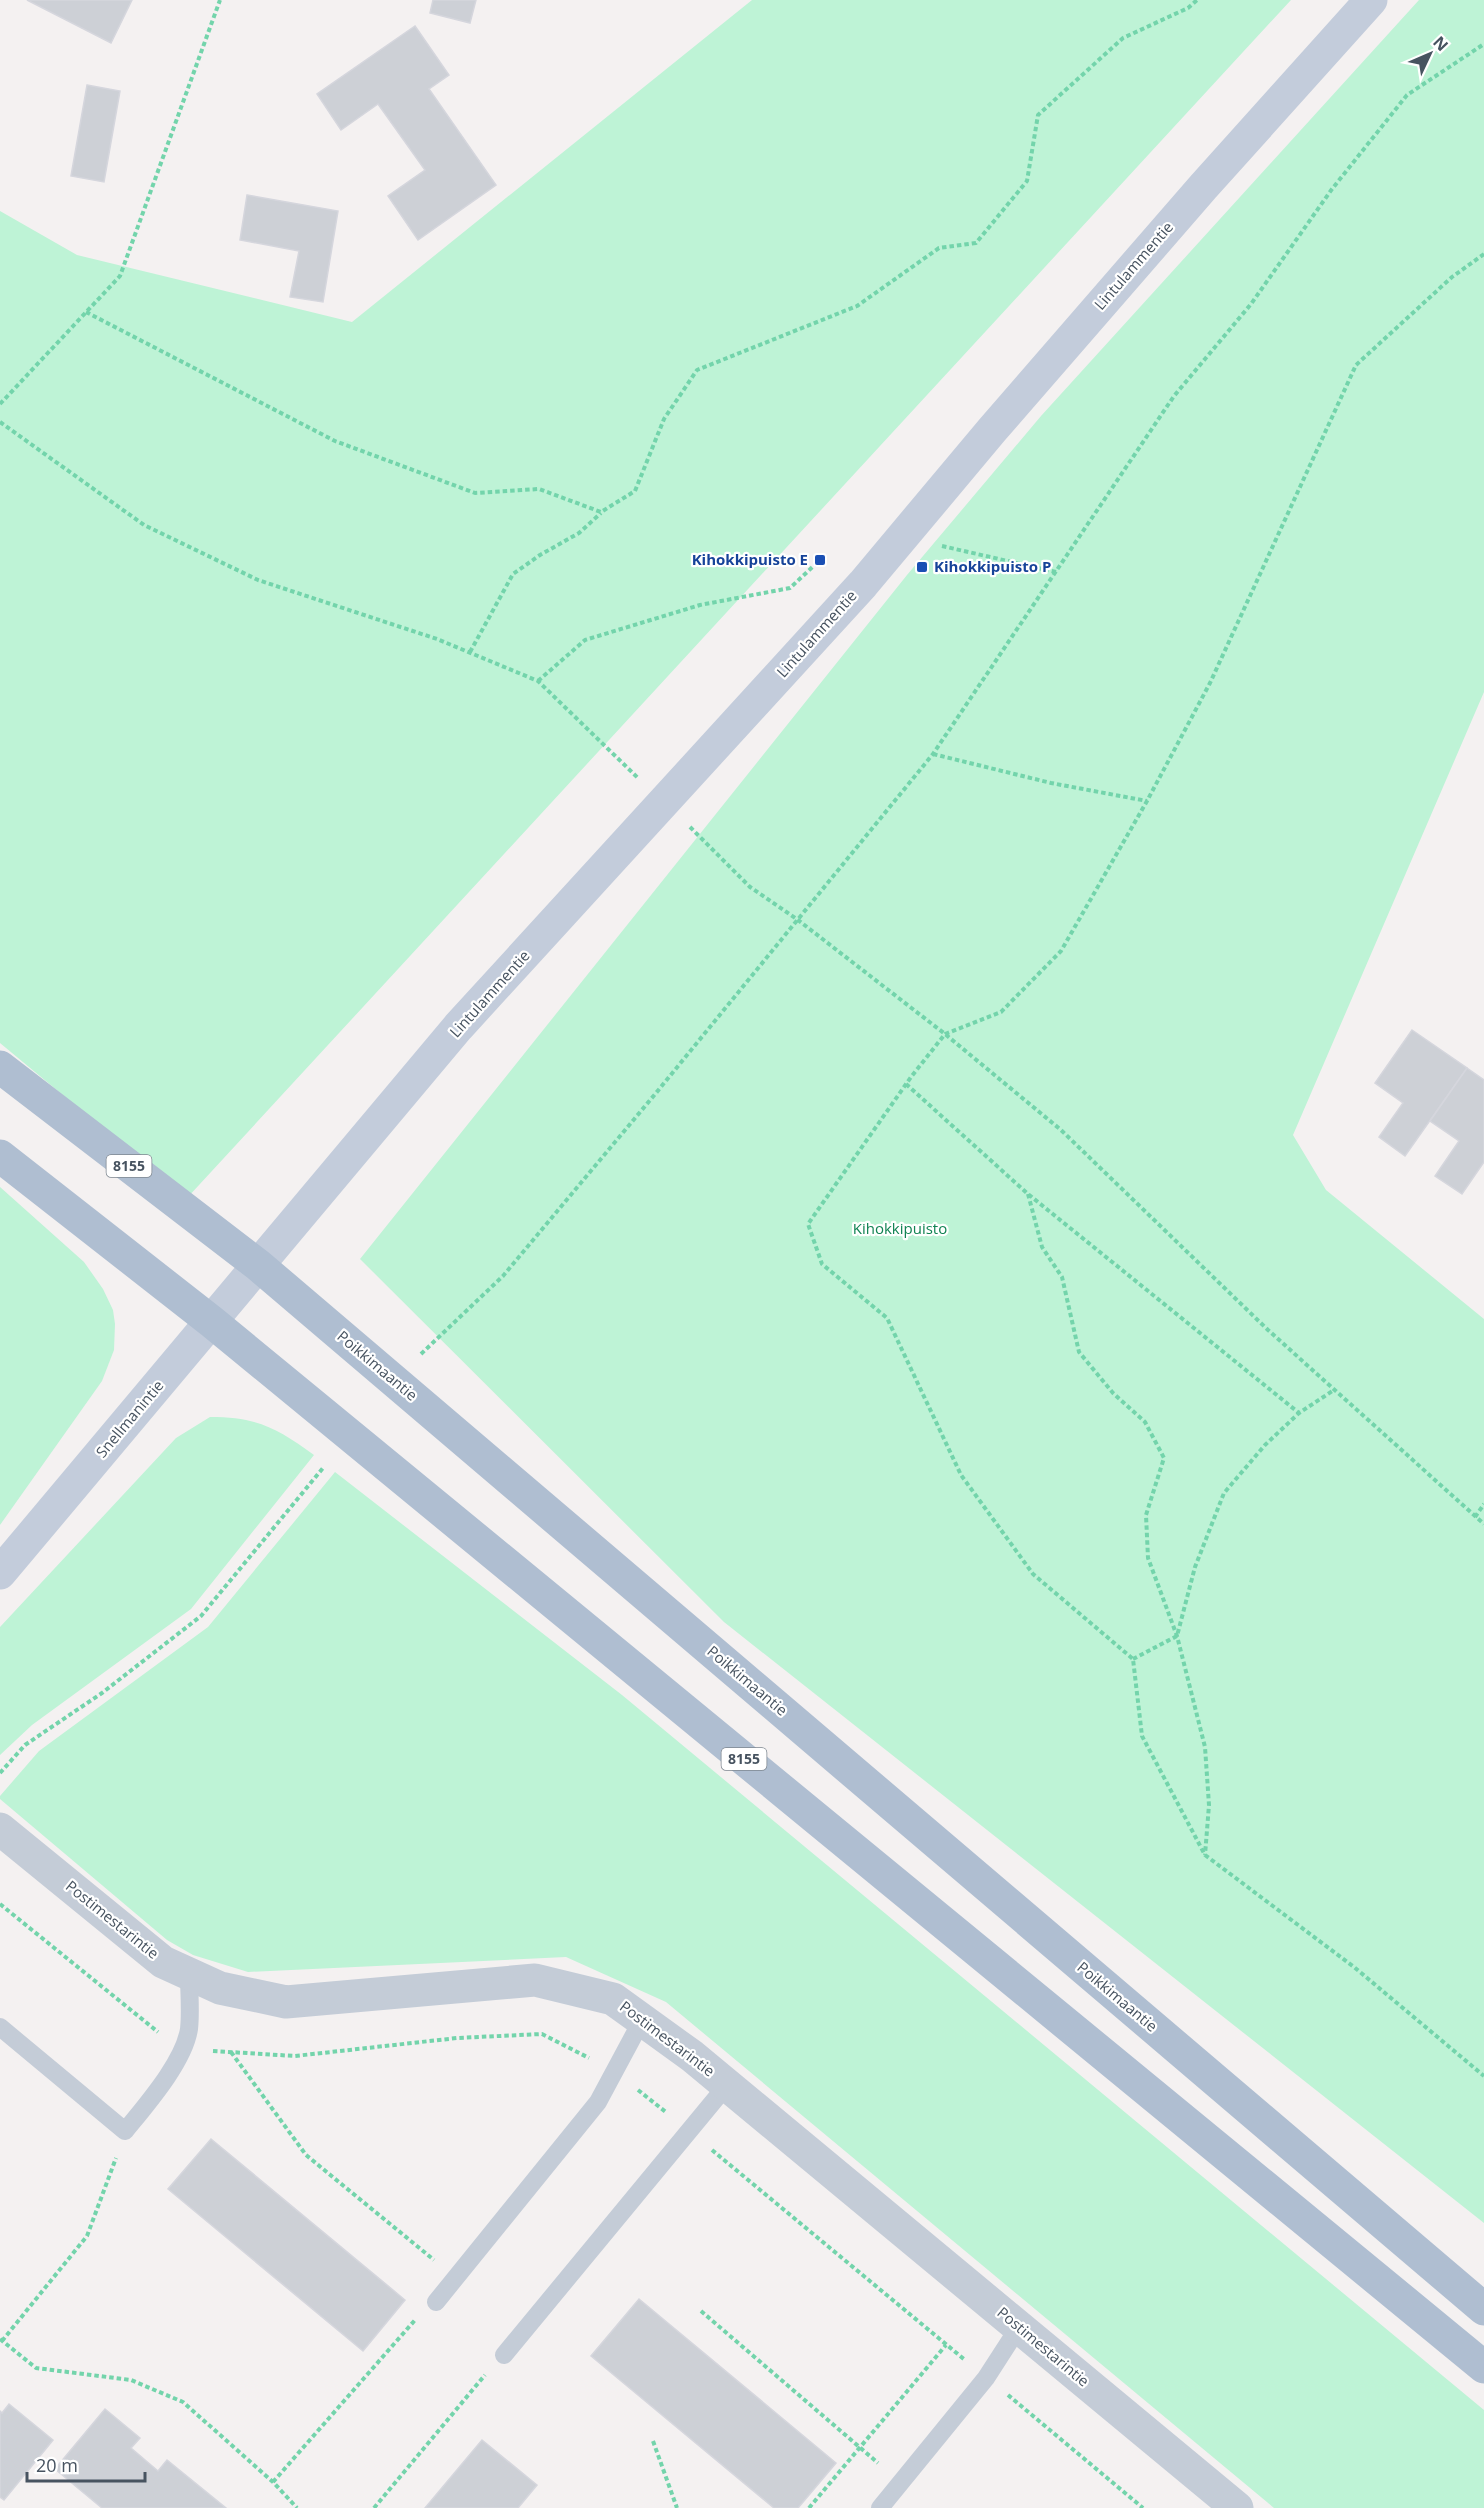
<svg xmlns="http://www.w3.org/2000/svg" width="1484" height="2508" font-family="'Open Sans',sans-serif">
  <style>
    .green { fill: #bef3d6 }
    .building { fill: #cdd0d6; stroke: #d5d6dd; stroke-width: 1.5 }
    .lines { fill: none; stroke-linecap: round; stroke-linejoin: round }
    .path { stroke: #73d4ab; stroke-width: 4; stroke-dasharray: 4.5 3; stroke-linecap: butt }
    .lane { stroke: #c4ccd7; stroke-width: 18 }
    .street { stroke: #c4ccd7; stroke-width: 33 }
    .secondary { stroke: #c3ccdb; stroke-width: 33 }
    .primary { stroke: #afbed1; stroke-width: 33 }
    .transit-dot { fill: #1a4fb4; stroke: #fff; stroke-width: 2 }
    .labels { text-anchor: middle; stroke-width: 4.5; stroke-linejoin: round; paint-order: stroke }
    .shield { fill: #fff; stroke: #7e8790; stroke-width: 1.5 }
    .shield-label { font-size: 14px; font-weight: bold; fill: #475360 }
    .street-label { font-size: 15px; fill: #475360; stroke: #fff }
    .transit-label { font-size: 15px; font-weight: bold; fill: #164399; stroke: #fff; text-anchor: end }
    .park-label { font-size: 15px; fill: #118353; stroke: #fff }
  </style>
  <rect width="100%" height="100%" fill="#f4f1f1"/>
  <g class="green">
    <path d="M752 0H1291L187 1198 0 1043V211L77 255 352 322Z"/>
    <path d="M1419 0H1484V692L1293 1135 1326 1190 1484 1319V2223L724 1622 360 1259 907 575 1041 416Z"/>
    <path d="M0 1187 84 1262 103 1289 113 1310 115 1324 114 1350 102 1381 0 1525Z"/>
    <path d="M210 1417C257 1417 277 1428 314 1455L191 1609 32 1725 0 1755V1627L176 1438Z"/>
    <path d="M335 1472 622 1695 1484 2410V2508H1274L666 2002 566 1957 248 1972 193 1955 167 1940 0 1799V1796L39 1751 208 1627Z"/>
  </g>
  <g class="building">
    <path d="M27 0H132L111 43Z"/>
    <path d="M433 0H476L470 23 430 13Z"/>
    <path d="M415 26 449 75 429 89 496 185 418 240 388 196 425 170 378 104 341 130 317 94Z"/>
    <path d="M87 85 120 91 104 182 71 176Z"/>
    <path d="M247 195 338 211 323 302 290 297 299 251 240 240Z"/>
    <path d="M1412 1030 1467 1068 1405 1156 1379 1137 1403 1103 1375 1083Z"/>
    <path d="M1467 1068 1484 1080V1162L1462 1194 1435 1176 1459 1141 1430 1121Z"/>
    <path d="M211 2139 405 2300 363 2351 168 2189Z"/>
    <path d="M639 2299 836 2463 798 2508H774L591 2356Z"/>
    <path d="M9 2404 53 2440 4 2500 0 2497V2411L2 2413Z"/>
    <path d="M105 2409 140 2438 131 2448 158 2471 167 2460 226 2508H102L55 2469Z"/>
    <path d="M482 2440 537 2485 518 2508H425Z"/>
  </g>
  <g class="lines">
    <g class="path">
      <path d="M1484 254 1452 277 1356 365 1210 683 1147 801 1061 951 1001 1012 945 1034 911 1077 808 1224 822 1264 887 1318 961 1475 1033 1574 1133 1659 1142 1736 1205 1855 1354 1967 1484 2076"/>
      <path d="M86 312 335 441 475 493 539 489 601 512 635 491 664 419 697 370 857 306 939 248 976 243 1027 181 1038 115 1123 38 1188 8 1197 0"/>
      <path d="M0 404 120 276 220 0"/>
      <path d="M0 422 144 525 258 580 437 639 538 681 638 778"/>
      <path d="M942 546 1056 572"/>
      <path d="M470 652 513 574 540 555 579 533 601 513"/>
      <path d="M538 681 585 640 700 605 790 588 820 560"/>
      <path d="M933 754 1051 783 1147 801"/>
      <path d="M690 827 750 887 798 920 945 1034 1061 1130 1268 1330 1484 1524"/>
      <path d="M906 1084 1028 1194 1299 1413"/>
      <path d="M1028 1194 1042 1247 1062 1277 1079 1352 1113 1393 1145 1422 1164 1458 1146 1515 1148 1558 1177 1636 1205 1747 1209 1805 1205 1855"/>
      <path d="M421 1354 503 1276 656 1093 933 754 1174 396 1251 304 1332 189 1407 95 1484 44"/>
      <path d="M1475 1517 1484 1504"/>
      <path d="M1133 1659 1177 1636 1195 1567 1224 1493 1265 1445 1299 1413 1334 1390"/>
      <path d="M0 1773 25 1745 102 1693 201 1616 323 1468"/>
      <path d="M0 1904 158 2032"/>
      <path d="M213 2051 295 2056 457 2038 542 2034 589 2058"/>
      <path d="M231 2052 306 2155 434 2260"/>
      <path d="M638 2090 667 2113"/>
      <path d="M712 2150 965 2360"/>
      <path d="M701 2311 878 2463"/>
      <path d="M0 2339 36 2368 131 2380 183 2402 273 2482 297 2508"/>
      <path d="M2 2341 87 2236 116 2158"/>
      <path d="M1008 2395 1143 2508"/>
      <path d="M653 2441 677 2508"/>
      <path d="M273 2482 415 2320"/>
      <path d="M374 2508 485 2375"/>
      <path d="M809 2508 946 2345"/>
    </g>
    <g class="lane">
      <path d="M0 2027 125 2131C146 2105 184 2062 189 2029 191 2012 189 1992 189 1974"/>
      <path d="M436 2302 598 2102 642 2020"/>
      <path d="M504 2355 727 2085"/>
      <path d="M880 2508 986 2378 1019 2327"/>
    </g>
    <path class="street" d="M0 1829 163 1962 220 1988 286 2002 535 1980 613 1999 692 2056 1237 2508"/>
    <path class="secondary" d="M0 1573 458 1027 863 584 992 430 1203 187 1371 0"/>
    <g class="primary">
      <path d="M0 1067 258 1265 1484 2309"/>
      <path d="M0 1156 212 1322 1484 2367"/>
    </g>
  </g>
  <g class="transit-dot">
    <rect x="814" y="554" width="12" height="12" rx="3"/>
    <rect x="916" y="561" width="12" height="12" rx="3"/>
  </g>
  <g class="labels">
    <g class="shield">
      <rect x="106.5" y="1155" width="45" height="22" rx="4.5"/>
      <rect x="721.5" y="1748" width="45" height="22" rx="4.5"/>
    </g>
    <g class="shield-label">
      <text x="129" y="1171">8155</text>
      <text x="744" y="1764">8155</text>
    </g>
    <g class="street-label">
      <text transform="translate(1134 266) rotate(-49)" y="5">Lintulammentie</text>
      <text transform="translate(817 634) rotate(-48)" y="5">Lintulammentie</text>
      <text transform="translate(490 994) rotate(-48)" y="5">Lintulammentie</text>
      <text transform="translate(377 1366) rotate(40)" y="5">Poikkimaantie</text>
      <text transform="translate(130 1419) rotate(-50)" y="5">Snellmanintie</text>
      <text transform="translate(747 1681) rotate(40)" y="5">Poikkimaantie</text>
      <text transform="translate(112 1920) rotate(39)" y="5">Postimestarintie</text>
      <text transform="translate(1117 1997) rotate(40)" y="5">Poikkimaantie</text>
      <text transform="translate(667 2039) rotate(37)" y="5">Postimestarintie</text>
      <text transform="translate(1043 2347) rotate(40)" y="5">Postimestarintie</text>
    </g>
    <g class="transit-label">
      <text x="808" y="565">Kihokkipuisto E</text>
      <text x="934" y="572" text-anchor="start">Kihokkipuisto P</text>
    </g>
    <g class="park-label">
      <text x="900" y="1234">Kihokkipuisto</text>
    </g>
  </g>
  <g transform="translate(1430 54) rotate(46)" stroke="#ffffff" stroke-width="4.5" paint-order="stroke">
  <path d="M0-4.5L10 22L0 15L-10 22Z" fill="#475360"/>
  <text y="-9" font-size="16" font-weight="bold" text-anchor="middle" fill="#475360">N</text>
  </g>
  <path d="M27 2472v9h118v-9" fill="none" stroke="#475360" stroke-width="3"/>
  <text x="36" y="2472" font-size="18" fill="#475360" stroke="#ffffff" stroke-width="4.5" paint-order="stroke">20 m</text>
</svg>
